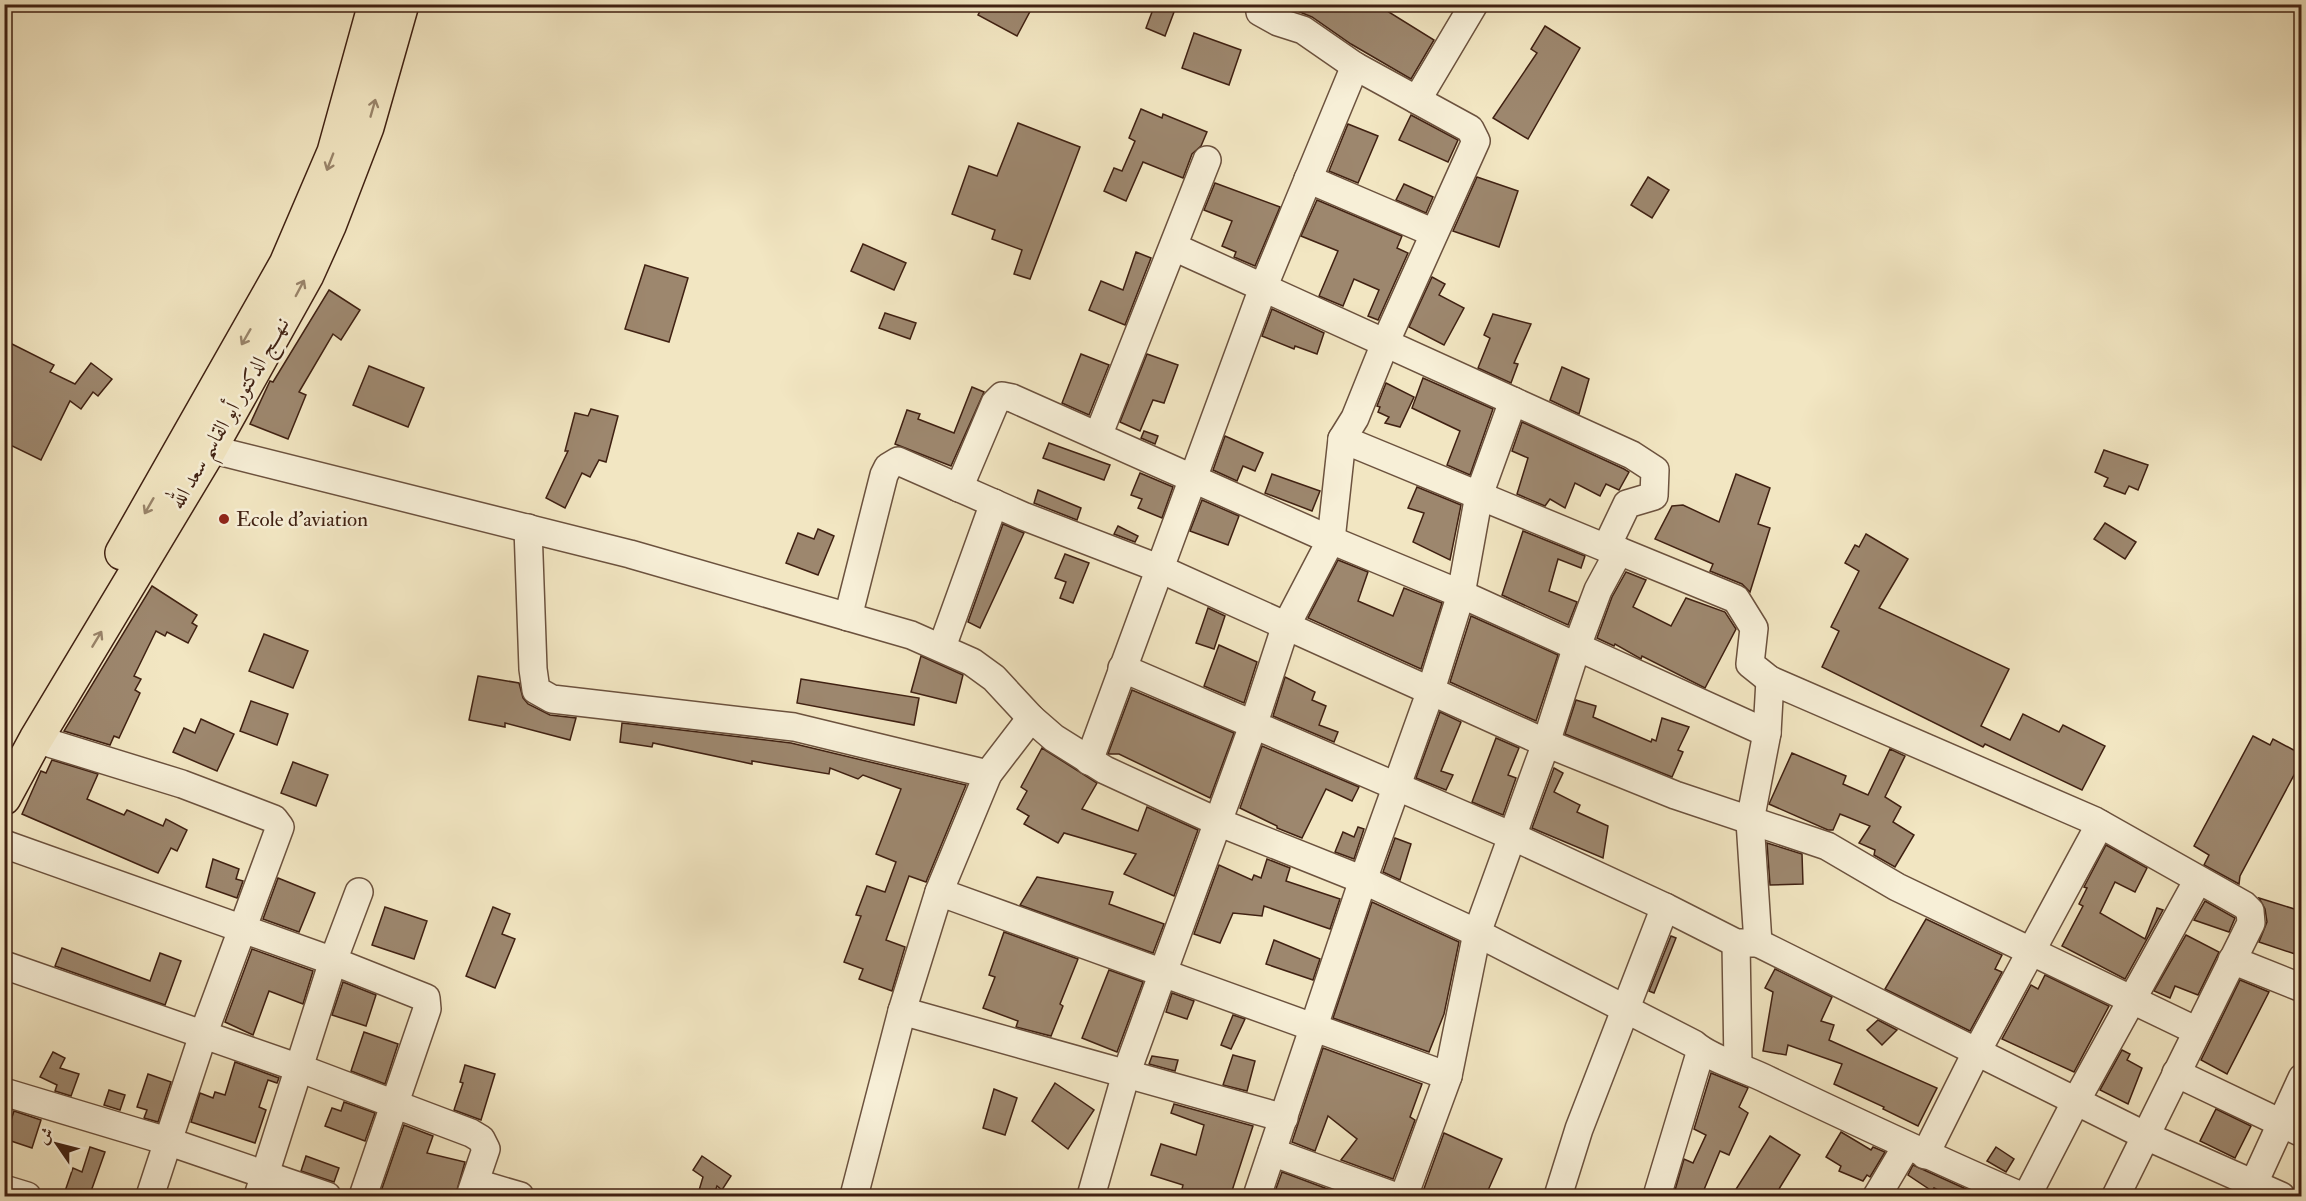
<svg xmlns="http://www.w3.org/2000/svg" width="2306" height="1201" font-family="'IM FELL Double Pica',Amiri,serif">
  <style>
    .building { fill: #9d876e; stroke: #402112; stroke-width: 1.5 }
    .lines { fill: none; stroke-linecap: round; stroke-linejoin: round }
    .minor-casing { stroke: #6c523e; stroke-width: 30 }
    .major-casing { stroke: #402112; stroke-width: 36 }
    .minor { stroke: #f7efd7; stroke-width: 27 }
    .major { stroke: #f2e6c2; stroke-width: 33 }
    .oneway { stroke: #99846a }
    .poi-dot { fill: #8f2418; stroke: #f7efd7; stroke-width: 2 }
    .labels { text-anchor: middle; stroke-width: 5; stroke-linejoin: round; paint-order: stroke }
    .street-label { font-size: 21px; fill: #402112; stroke: #f7efd7 }
    .poi-label { font-size: 21px; fill: #402112; stroke: #f7efd7; text-anchor: start }
  </style>
  <rect width="100%" height="100%" fill="#f2e6c2"/>
  <filter id="stains"><feTurbulence type="fractalNoise" baseFrequency=".00333" numOctaves="4"/><feColorMatrix values="0 0 0 0 .2 0 0 0 0 .09 0 0 0 0 .02 0 0 0 .5 -.17"/></filter>
  <radialGradient id="worn" r=".72"><stop offset=".6" stop-color="#630" stop-opacity="0"/><stop offset="1" stop-color="#630" stop-opacity=".3"/></radialGradient>
  <g class="building">
    <path d="M984 4H1034L1017 36 978 15Z"/>
    <path d="M1155 4H1177L1165 36 1146 28Z"/>
    <path d="M1280 4H1376L1434 40 1411 79 1351 44 1312 17Z"/>
    <path d="M1545 26 1580 48 1528 139 1493 118 1537 53 1531 49Z"/>
    <path d="M1194 33 1241 50 1229 85 1182 68Z"/>
    <path d="M1141 109 1162 118 1163 114 1207 132 1201 146 1192 154 1183 178 1143 162 1126 201 1104 191 1114 168 1122 171 1135 141 1129 138Z"/>
    <path d="M1411 115 1458 140 1448 162 1399 140Z"/>
    <path d="M1018 123 1080 147 1030 279 1014 274 1022 250 992 239 995 230 952 214 969 166 997 176Z"/>
    <path d="M1348 124 1378 136 1358 183 1329 171Z"/>
    <path d="M1477 177 1518 191 1499 247 1453 231Z"/>
    <path d="M1648 177 1669 190 1652 218 1631 205Z"/>
    <path d="M1215 183 1280 207 1255 266 1234 257 1236 252 1222 246 1232 221 1204 210Z"/>
    <path d="M1404 184 1433 197 1426 213 1396 200Z"/>
    <path d="M1317 200 1402 236 1397 248 1408 253 1378 320 1368 316 1379 290 1354 279 1343 306 1319 296 1338 251 1301 236Z"/>
    <path d="M863 244 906 263 894 290 851 271Z"/>
    <path d="M1136 252 1151 258 1125 325 1089 310 1101 281 1123 290Z"/>
    <path d="M645 265 688 278 669 342 625 329Z"/>
    <path d="M1432 277 1445 284 1439 295 1464 308 1444 345 1409 327Z"/>
    <path d="M329 290 360 310 341 340 333 334 299 392 306 395 288 439 250 424 270 381 273 382Z"/>
    <path d="M1272 309 1324 333 1317 354 1295 346 1294 349 1262 336Z"/>
    <path d="M885 313 916 323 910 339 879 328Z"/>
    <path d="M1493 314 1531 324 1514 363 1518 364 1511 383 1478 368 1490 338 1484 335Z"/>
    <path d="M8 342 54 365 50 372 75 384 91 363 112 379 98 396 93 392 81 409 70 401 41 460 4 442 11 428 4 425V350Z"/>
    <path d="M1081 354 1109 365 1089 415 1062 403Z"/>
    <path d="M1147 354 1178 365 1164 403 1153 400 1140 431 1120 422Z"/>
    <path d="M369 366 424 388 408 427 353 405Z"/>
    <path d="M1562 367 1589 379 1579 414 1550 400Z"/>
    <path d="M1423 378 1493 409 1470 475 1447 465 1460 431 1412 408Z"/>
    <path d="M1386 383 1414 397 1400 427 1385 423 1389 417 1378 412 1380 407 1377 406Z"/>
    <path d="M972 387 984 392 951 466 895 444 907 410 920 414 918 419 954 433Z"/>
    <path d="M591 409 618 416 606 462 599 460 590 477 582 473 565 508 546 498 568 451H565L575 413 588 416Z"/>
    <path d="M1522 422 1624 469 1629 472 1619 490 1606 484 1600 496 1575 483 1565 508 1550 499 1545 506 1517 494 1528 458 1512 451Z"/>
    <path d="M1144 431 1158 436 1155 444 1141 438Z"/>
    <path d="M1225 436 1263 453 1255 471 1243 466 1237 481 1213 470Z"/>
    <path d="M1049 443 1110 465 1104 480 1043 458Z"/>
    <path d="M2104 450 2148 465 2138 490 2129 486 2125 494 2104 486 2108 478 2095 472Z"/>
    <path d="M1140 473 1173 487 1162 518 1138 508 1142 499 1131 495Z"/>
    <path d="M1272 474 1320 491 1312 511 1265 493Z"/>
    <path d="M1736 474 1770 488 1758 524 1770 528 1750 592 1742 584 1710 571 1713 564 1655 539 1672 506 1683 505 1719 522Z"/>
    <path d="M1417 487 1461 505 1450 560 1413 542 1424 513 1408 508Z"/>
    <path d="M1038 490 1081 508 1077 520 1034 503Z"/>
    <path d="M1202 500 1239 516 1228 545 1190 531Z"/>
    <path d="M2105 523 2136 542 2125 559 2094 539Z"/>
    <path d="M1003 524 1024 533 980 628 968 622Z"/>
    <path d="M1118 526 1138 536 1135 542 1114 534Z"/>
    <path d="M818 529 834 536 818 575 786 563 798 533 814 539Z"/>
    <path d="M1523 531 1585 556 1581 568 1558 559 1549 591 1577 602 1568 625 1502 595Z"/>
    <path d="M1866 534 1908 559 1879 608 2009 669 1981 726 2010 740 2023 714 2059 732 2063 725 2105 746 2082 790 1985 744 1983 747 1822 667 1839 631 1831 627 1859 571 1845 563 1855 545 1859 547Z"/>
    <path d="M1065 554 1089 563 1073 603 1060 598 1066 582 1055 578Z"/>
    <path d="M1338 560 1368 572 1358 601 1393 616 1404 588 1442 603 1421 669 1308 618Z"/>
    <path d="M1626 572 1646 580 1633 607 1671 626 1686 598 1725 612 1736 629 1705 688 1642 656 1641 659 1615 644 1614 646 1597 638 1612 597Z"/>
    <path d="M152 586 197 615 192 623 197 626 188 643 167 632 165 636 156 631 134 676 141 679 135 690 140 693 119 738 114 736 110 745 64 731Z"/>
    <path d="M1208 608 1225 616 1214 649 1196 643Z"/>
    <path d="M1471 616 1558 655 1536 721 1450 682Z"/>
    <path d="M264 634 308 651 293 688 249 671Z"/>
    <path d="M1219 645 1257 662 1244 703 1204 686Z"/>
    <path d="M921 656 963 675 956 703 911 692Z"/>
    <path d="M478 676 519 683 523 698 528 704 550 715 576 718 570 740 505 723V727L469 720Z"/>
    <path d="M1285 677 1315 692 1312 700 1326 706 1319 725 1338 732 1334 742 1273 716Z"/>
    <path d="M801 679 919 698 914 725 797 703Z"/>
    <path d="M1132 690 1234 733 1210 798 1119 754H1108Z"/>
    <path d="M1576 700 1596 706 1593 717 1651 742 1652 739 1656 741 1662 718 1689 727 1678 750 1683 752 1672 777 1565 734Z"/>
    <path d="M251 701 288 714 277 745 240 731Z"/>
    <path d="M1440 712 1461 722 1441 771 1453 775 1446 790 1416 778Z"/>
    <path d="M201 719 234 734 217 771 173 752 184 728 195 733Z"/>
    <path d="M622 723 791 743 966 785 926 882 909 876 886 940 905 947 892 991 859 979 863 969 844 962 861 916 856 915 867 886 885 892 896 862 876 854 901 789 863 775 858 779 830 768 829 774 752 761V764L653 743 652 747 620 742Z"/>
    <path d="M2253 736 2270 745 2273 739 2301 754V762L2240 876 2239 884 2204 865 2209 855 2194 846Z"/>
    <path d="M1496 738 1519 748 1508 775 1516 778 1503 815 1472 802Z"/>
    <path d="M1262 746 1359 787 1352 801 1326 789 1302 838 1277 828V826L1240 808Z"/>
    <path d="M1042 748 1097 783 1082 809 1138 831 1147 807 1198 830 1174 896 1124 874 1136 854 1064 833 1058 843 1024 824 1029 816 1017 809 1027 791 1021 787Z"/>
    <path d="M1890 749 1905 756 1885 797 1901 807 1893 822 1914 835 1895 867 1874 855 1875 850 1859 843 1870 826 1840 814 1833 830H1828L1769 804 1792 753 1846 776 1843 784 1868 795Z"/>
    <path d="M52 760 98 774 87 799 124 815 127 810 163 826 166 819 187 830 177 851 171 848 158 873 22 814 41 771 46 773Z"/>
    <path d="M293 762 328 775 316 806 281 793Z"/>
    <path d="M1554 768 1563 773 1554 792 1580 805 1577 812 1608 826 1603 858 1532 828Z"/>
    <path d="M1358 827 1364 829 1354 859 1335 852 1343 832 1354 837Z"/>
    <path d="M1395 838 1411 844 1400 880 1383 872Z"/>
    <path d="M1767 843 1802 854 1803 884 1770 885Z"/>
    <path d="M2106 845 2147 868 2135 892 2115 882 2100 913 2145 939 2157 908 2163 910 2125 979 2062 946 2083 906 2079 904 2087 888 2084 887Z"/>
    <path d="M213 859 239 869 236 879 243 881 237 898 206 887Z"/>
    <path d="M1267 859 1290 868 1286 881 1340 899 1330 929 1264 906 1262 916 1233 913 1220 943 1194 934 1219 865 1252 880 1254 875 1261 878Z"/>
    <path d="M1037 877 1113 892 1109 904 1164 924 1153 953 1020 905Z"/>
    <path d="M278 878 315 893 299 932 263 919Z"/>
    <path d="M2259 898 2301 911V956L2259 942 2267 922 2265 909Z"/>
    <path d="M2205 901 2235 918 2229 932 2194 920Z"/>
    <path d="M1372 902 1459 942 1444 1014 1429 1052 1333 1018Z"/>
    <path d="M385 907 427 921 414 959 372 945Z"/>
    <path d="M493 907 510 914 502 934 515 939 495 988 466 976Z"/>
    <path d="M1926 919 2002 955 1995 969 2002 972 1970 1031 1885 989Z"/>
    <path d="M1004 932 1078 959 1060 1004 1063 1006 1051 1036 1016 1027 1018 1021 983 1008 995 977 989 975Z"/>
    <path d="M2186 935 2219 952 2198 995 2175 986 2170 998 2154 991Z"/>
    <path d="M1671 936 1676 938 1654 993 1649 991Z"/>
    <path d="M1274 940 1320 959 1313 980 1266 964Z"/>
    <path d="M62 948 150 981 160 953 181 961 165 1005 55 966Z"/>
    <path d="M252 949 313 971 303 1004 269 991 253 1035 225 1022Z"/>
    <path d="M1775 969 1832 997 1821 1021 1834 1025 1829 1040 1937 1088 1918 1126 1883 1109 1884 1107 1834 1084 1842 1064 1788 1045 1786 1055 1763 1051 1773 992 1765 988Z"/>
    <path d="M1109 970 1143 982 1117 1052 1082 1038Z"/>
    <path d="M2045 975 2109 1006 2074 1072 2002 1039 2031 985 2038 989Z"/>
    <path d="M2240 980 2269 992 2227 1074 2201 1060Z"/>
    <path d="M343 982 376 995 366 1026 332 1015Z"/>
    <path d="M1172 993 1194 1001 1187 1019 1166 1012Z"/>
    <path d="M1233 1015 1245 1019 1231 1049 1221 1045Z"/>
    <path d="M1878 1020 1897 1030 1882 1045 1867 1030Z"/>
    <path d="M364 1032 398 1044 385 1084 351 1071Z"/>
    <path d="M1323 1048 1422 1084 1410 1117 1415 1120 1393 1179 1341 1160 1357 1139 1328 1116 1315 1151 1292 1142Z"/>
    <path d="M2122 1050 2130 1054 2127 1060 2142 1068 2128 1104 2100 1090Z"/>
    <path d="M53 1052 65 1058 60 1068 79 1074 71 1096 55 1091 57 1085 40 1077Z"/>
    <path d="M1233 1055 1255 1061 1247 1091 1223 1085Z"/>
    <path d="M1152 1056 1178 1060 1175 1071 1149 1064Z"/>
    <path d="M235 1062 279 1078 277 1083 268 1080 259 1107 266 1110 255 1143 191 1122 200 1093 213 1098 215 1092 225 1095Z"/>
    <path d="M465 1065 495 1074 481 1120 454 1110 463 1083 460 1082Z"/>
    <path d="M1711 1073 1748 1088 1739 1107 1748 1113 1729 1155 1720 1151 1701 1197H1673L1684 1159 1693 1163 1706 1135 1694 1129Z"/>
    <path d="M148 1074 171 1082 158 1122 144 1118 147 1110 137 1107Z"/>
    <path d="M1055 1083 1094 1110 1068 1149 1032 1121Z"/>
    <path d="M994 1089 1017 1098 1005 1135 983 1128Z"/>
    <path d="M109 1090 125 1095 120 1110 104 1105Z"/>
    <path d="M344 1102 375 1113 365 1141 325 1126 332 1108 341 1111Z"/>
    <path d="M1174 1104 1253 1126 1230 1197H1180L1183 1185 1151 1175 1161 1144 1196 1155 1204 1125 1171 1113Z"/>
    <path d="M2216 1109 2251 1126 2235 1158 2200 1141Z"/>
    <path d="M14 1111 41 1120 32 1148 5 1139Z"/>
    <path d="M404 1125 433 1136 427 1153 465 1162 455 1197H379Z"/>
    <path d="M1841 1132 1871 1150 1873 1147 1885 1152 1870 1177 1867 1175 1863 1181 1839 1171 1841 1166 1826 1157Z"/>
    <path d="M1444 1133 1502 1159 1485 1197H1421Z"/>
    <path d="M1770 1136 1800 1155 1774 1197H1731Z"/>
    <path d="M90 1147 105 1152 89 1197H63L73 1168 82 1172Z"/>
    <path d="M1996 1147 2014 1159 2006 1172 1987 1161Z"/>
    <path d="M306 1156 339 1168 334 1182 301 1171Z"/>
    <path d="M702 1156 731 1176 722 1190 717 1186 713 1197H697L703 1177 693 1170Z"/>
    <path d="M1913 1165 1966 1189 1963 1197H1953L1934 1188 1932 1191 1908 1175Z"/>
    <path d="M1282 1172 1349 1197H1273Z"/>
  </g>
  <g class="lines">
    <defs>
      <g id="minor">
        <path d="M1417 100 1474 4"/>
        <path d="M1308 179 1434 233"/>
        <path d="M1174 247 1513 401"/>
        <path d="M1098 436 1207 160"/>
        <path d="M1342 439 1606 548"/>
        <path d="M210 449 630 554 911 635 972 662 994 678 1031 718 1054 738 1105 770 1218 822 1363 880 1477 933 1694 1044C1710 1059 1747 1069 1768 1080 1852 1120 1935 1159 2021 1196"/>
        <path d="M959 488 995 403 1002 396 1012 398 1331 540 1461 594 1767 733"/>
        <path d="M528 528 533 669 536 690 552 699 794 727 988 774"/>
        <path d="M1619 551 1736 599 1754 628 1750 664 1770 680"/>
        <path d="M848 617 884 475 888 467 898 461 1023 516 1158 568 1546 743 1675 795 1827 846 1897 887 2197 1031"/>
        <path d="M942 647 994 503"/>
        <path d="M1122 668 1514 837 1665 907 1579 1129 1558 1196"/>
        <path d="M1031 718 988 774 939 892 1448 1076"/>
        <path d="M36 739 182 784 274 819 280 827 203 1035 150 1196"/>
        <path d="M1089 761 1263 288 1355 66"/>
        <path d="M4 844 333 961 426 998 427 1009 363 1196"/>
        <path d="M939 892 902 1011 1284 1118"/>
        <path d="M1665 907 1736 943H1758L2146 1136 2281 1196"/>
        <path d="M1736 943 1738 1065"/>
        <path d="M1758 943 1750 821 1767 733 1770 680 2095 821 2244 905 2250 911 2251 923 2116 1196"/>
        <path d="M2232 960 2302 988"/>
        <path d="M4 965 299 1068 471 1133 481 1139 486 1149 470 1196"/>
        <path d="M2176 1073 2302 1133"/>
        <path d="M4 1092 167 1141 327 1196"/>
        <path d="M1272 1152 1394 1196"/>
        <path d="M1925 1155 1976 1053 2100 824"/>
        <path d="M476 1183 520 1196"/>
        <path d="M4 1189 27 1196"/>
        <path d="M258 1196 333 961 359 892"/>
        <path d="M854 1196 902 1011"/>
        <path d="M1091 1196 1126 1074 1254 723 1285 628 1331 540 1342 439 1355 418 1386 341 1476 141 1470 129 1355 66 1303 30 1278 22 1260 12 1259 4"/>
        <path d="M1257 1196 1363 880 1430 693 1461 594 1479 495 1513 401 1632 455 1655 470 1654 496 1627 504 1606 548 1619 551 1598 590 1577 646 1546 743 1477 933 1448 1076 1404 1196"/>
        <path d="M1657 1196 1701 1050"/>
        <path d="M1877 1196 1906 1147"/>
        <path d="M2027 1196 2076 1101 2198 880"/>
        <path d="M2248 1196 2302 1078"/>
      </g>
      <g id="major">
        <path d="M122 553 286 264 334 152 375 4"/>
        <path d="M4 798 36 739 210 449 307 275 329 226 367 127 402 4"/>
      </g>
    </defs>
    <use href="#minor" class="minor-casing"/>
    <use href="#major" class="major-casing"/>
    <use href="#minor" class="minor"/>
    <use href="#major" class="major"/>
  </g>
  <defs><path id="oneway-shaft" d="M-6 0H5M1.5-3L5.5 0L1.5 3" fill="none" stroke-width="1.6" stroke-linecap="round" stroke-linejoin="round" transform="scale(1.5)"/></defs>
  <g class="oneway">
    <use href="#oneway-shaft" transform="translate(373 108) rotate(-74)"/>
    <use href="#oneway-shaft" transform="translate(330 162) rotate(111)"/>
    <use href="#oneway-shaft" transform="translate(300 288) rotate(-62)"/>
    <use href="#oneway-shaft" transform="translate(246 337) rotate(120)"/>
    <use href="#oneway-shaft" transform="translate(149 506) rotate(120)"/>
    <use href="#oneway-shaft" transform="translate(97 639) rotate(-59)"/>
  </g>
  <circle class="poi-dot" cx="224" cy="519" r="6"/>
  <g class="labels">
    <g class="street-label">
      <text transform="translate(229 413) rotate(-60)" y="7">نـهـــج الدكتور أبو القاسم سعد الله</text>
    </g>
    <g class="poi-label">
      <text x="236" y="526">Ecole d'aviation</text>
    </g>
  </g>
  <rect width="2306" height="1201" fill="none" stroke="#f2e6c2" stroke-width="24"/>
  <rect x="6" y="6" width="2294" height="1189" fill="none" stroke="#402112" stroke-width="3"/>
  <rect x="12" y="12" width="2282" height="1177" fill="none" stroke="#402112" stroke-width="1.5"/>
  <g transform="translate(57 1144) rotate(305)" stroke="#f7efd7" stroke-width="4.5" paint-order="stroke">
  <path d="M0-4.5L10 22L0 15L-10 22Z" fill="#402112"/>
  <text y="-9" font-size="16" font-weight="bold" text-anchor="middle" fill="#402112">ش</text>
  </g>
  <rect width="100%" height="100%" filter="url(#stains)"/>
  <rect width="100%" height="100%" fill="url(#worn)"/>
</svg>
